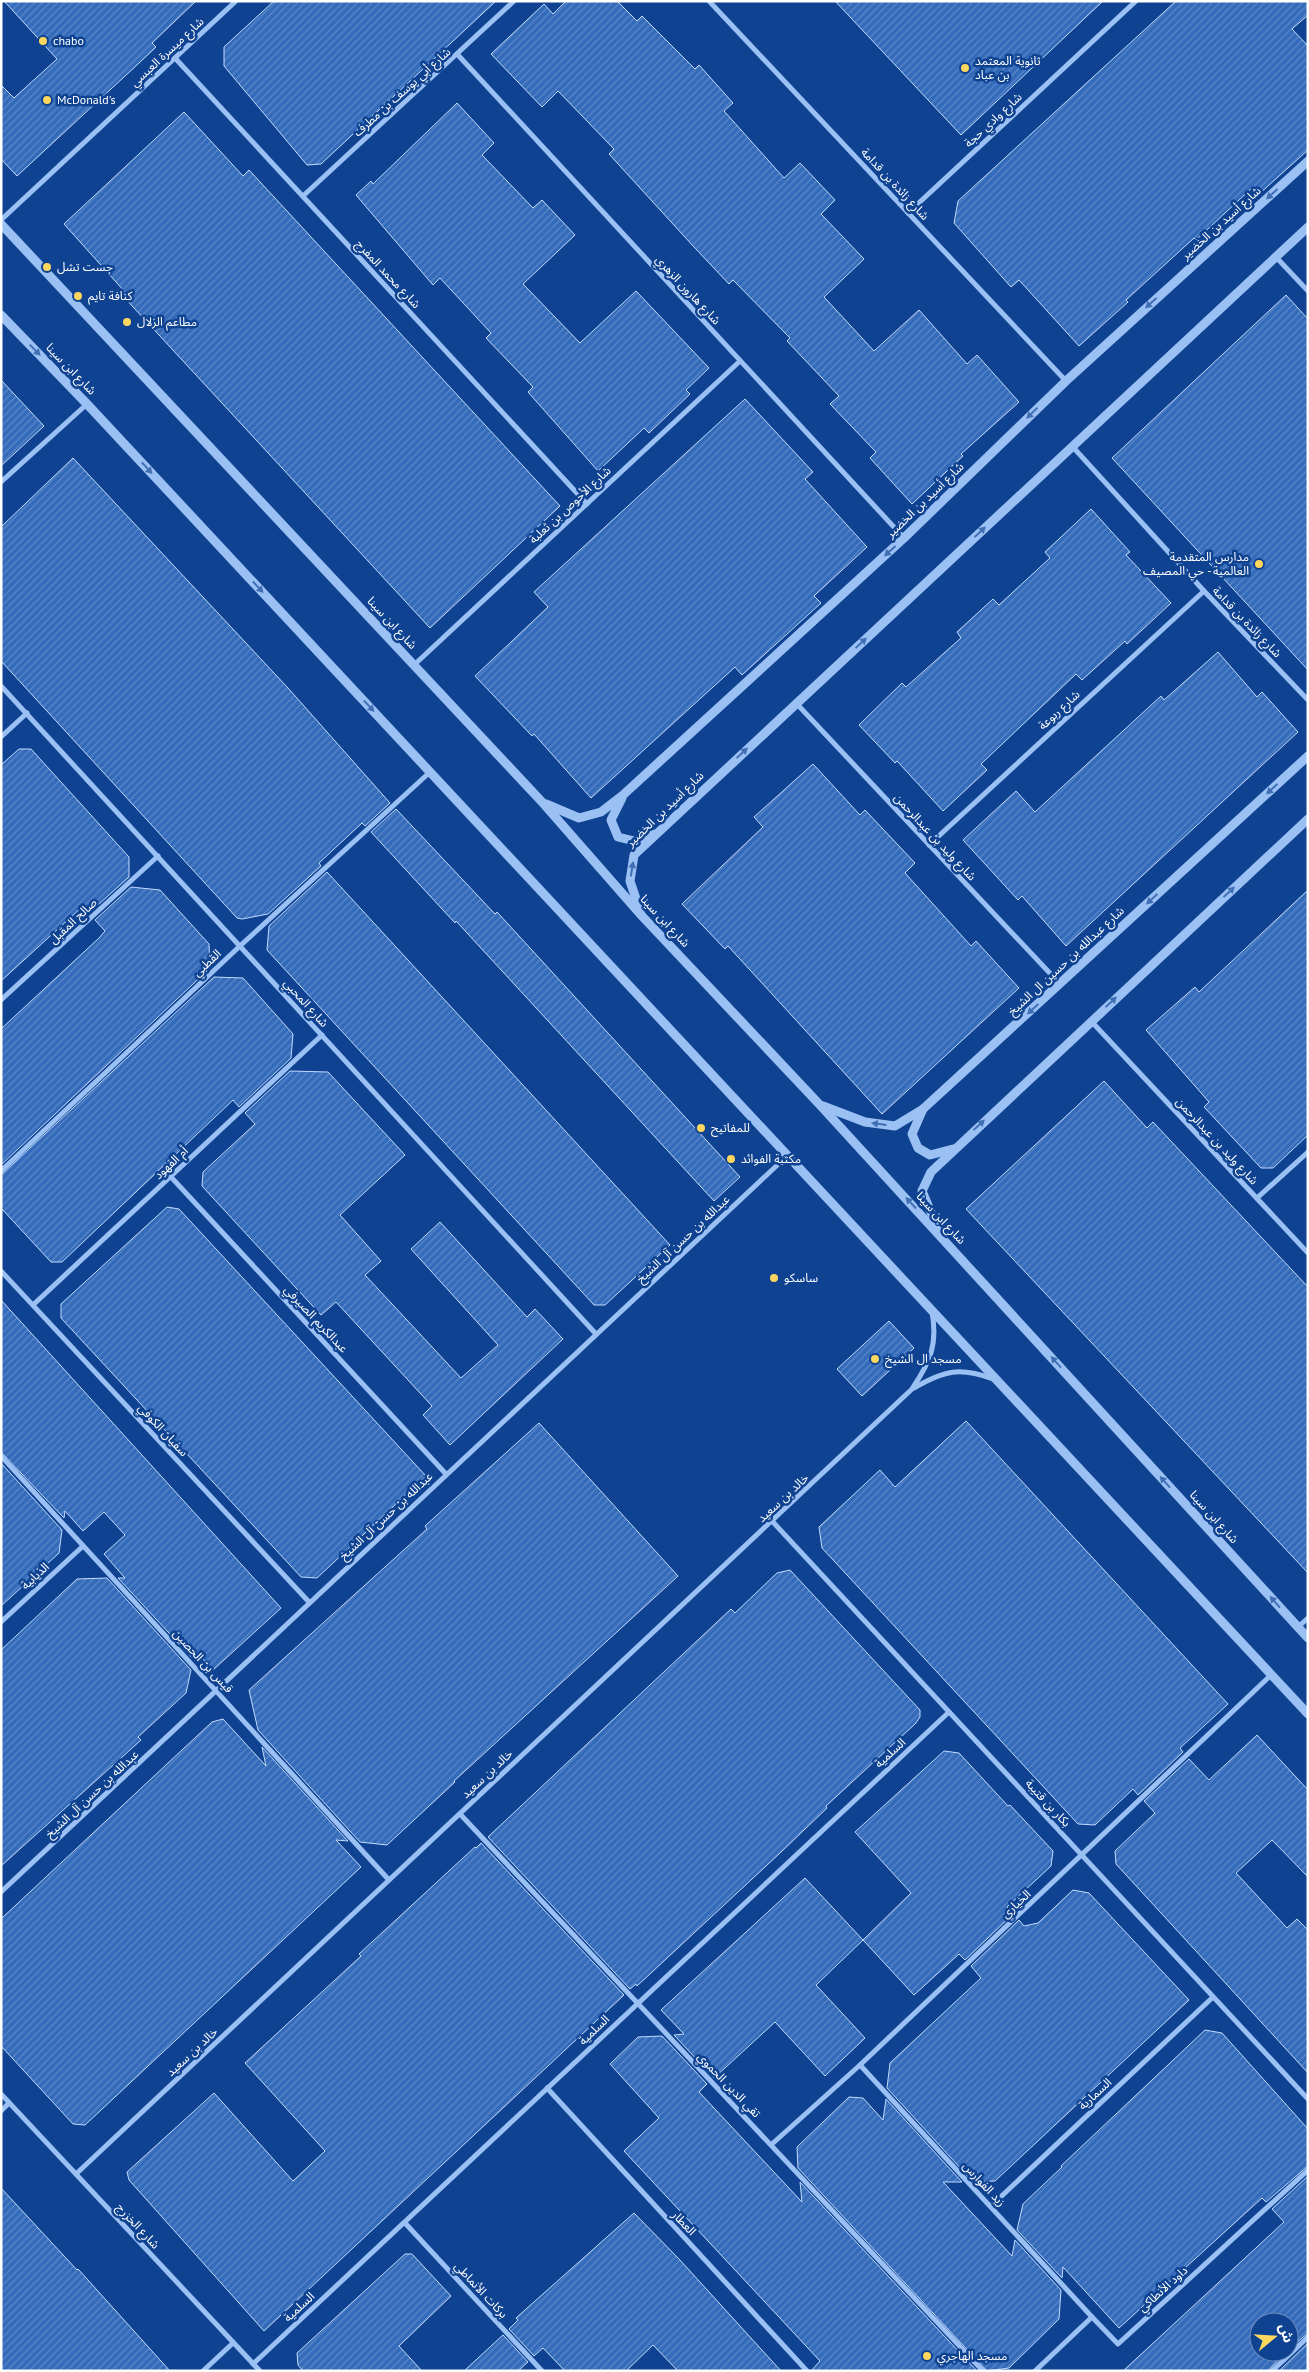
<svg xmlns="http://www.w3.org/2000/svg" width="1309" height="2372" font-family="'PT Sans','Noto Sans Arabic',sans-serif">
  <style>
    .building { fill: url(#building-hatch); stroke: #c3dbfe }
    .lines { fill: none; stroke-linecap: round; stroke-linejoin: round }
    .minor { stroke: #9bc0f4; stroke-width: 5 }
    .tertiary { stroke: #9bc0f4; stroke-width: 9 }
    .oneway { fill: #406fb4 }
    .poi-dot { fill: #ffd75e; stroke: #0f4392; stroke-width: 2 }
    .labels { text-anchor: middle; stroke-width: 5; stroke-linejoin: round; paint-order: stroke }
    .poi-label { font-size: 12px; fill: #fff; stroke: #0f4392; text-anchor: start }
    .street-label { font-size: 12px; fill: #fff; stroke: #0f4392 }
  </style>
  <defs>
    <pattern id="building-hatch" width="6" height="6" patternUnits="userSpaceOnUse" patternTransform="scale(1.25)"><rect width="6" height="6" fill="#336aba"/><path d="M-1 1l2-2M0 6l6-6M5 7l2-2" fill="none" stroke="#5c88c8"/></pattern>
  </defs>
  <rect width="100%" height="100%" fill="#0f4392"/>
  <g class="building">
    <path d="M4 1H196L152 43 156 47 138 64 17 176 1 159V85L14 98 57 59Z"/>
    <path d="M274 1H496L321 164 307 165 224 66V47Z"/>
    <path d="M566 1H617L637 21 642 16 695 69 699 65 733 103 724 111 784 178 800 163 835 200 821 214 864 259 824 297 874 351 919 310 967 364 977 355 1019 402 961 454 963 456 912 504 870 458 876 452 830 404 839 396 787 341 790 338 733 280 729 284 694 247 609 154 614 149 558 91 542 107 491 54 544 4 553 14Z"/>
    <path d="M835 1H1103L961 135Z"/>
    <path d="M1176 1H1308V15L1292 29 1308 46V150L1259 194 1253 187 1196 240 1194 238 1126 300 1128 302 1079 346 1019 280 1011 287 954 223 958 201Z"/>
    <path d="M457 103 494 143 482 155 533 208 542 200 575 235 523 284 580 343 636 291 709 368 686 390 690 394 649 433 644 428 598 471 528 392 533 387 486 338 491 333 440 278 433 285 356 195 371 181 373 184Z"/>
    <path d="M184 112 243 176 249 170 560 506 430 628 122 295 125 292 64 224Z"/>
    <path d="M1286 295 1308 319V670L1112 458Z"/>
    <path d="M1 380 44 426 1 466Z"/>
    <path d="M745 399 813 472 805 479 867 547 814 596 821 603 742 675 735 667 591 798 534 734 532 736 475 676 548 607 534 592Z"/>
    <path d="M73 458 288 688 390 803 365 826 362 823 319 863 321 866 268 914 242 919 237 918 1 661V527Z"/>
    <path d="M1091 509 1130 552 1126 555 1171 603 1127 644 1125 641 1082 680 1076 674 981 764 987 770 943 811 897 761 895 763 859 725 902 683 906 687 961 638 957 632 993 599 999 605 1050 558 1045 552Z"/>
    <path d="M1218 652 1257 697 1262 692 1298 732 1066 946 1022 896 1018 900 963 840 1016 791 1035 812 1161 696 1164 700Z"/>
    <path d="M19 749H31L129 857V877L89 913 83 906 1 981V765Z"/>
    <path d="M813 764 860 815 865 810 915 863 905 873 971 946 976 941 1019 988 882 1114 728 946 725 949 682 904 763 827 754 817Z"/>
    <path d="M396 809 495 914 497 912 740 1177 714 1201 456 921 455 923 371 832Z"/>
    <path d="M327 872 670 1245 605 1305H594L267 950 269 926Z"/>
    <path d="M131 887 160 890 209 944 210 968 1 1165V1029L99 938 105 931 95 920Z"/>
    <path d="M1308 890V1135L1273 1168H1261L1204 1107 1209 1102 1146 1030 1195 987 1199 992Z"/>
    <path d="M214 977 243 978 293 1034 291 1058 239 1107 233 1100 62 1262H51L1 1208V1175Z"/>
    <path d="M290 1071 328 1072 405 1155 340 1215 381 1261 365 1275 461 1378 498 1345 411 1249 440 1222 527 1317 535 1309 563 1339 450 1445 423 1415 432 1406 336 1302 321 1315 202 1186 203 1172 255 1124 245 1113Z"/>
    <path d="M1104 1081 1147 1128 1153 1122 1308 1287V1573L966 1209Z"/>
    <path d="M167 1207 179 1209 426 1476 317 1578 301 1577 61 1318V1304Z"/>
    <path d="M1 1300 281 1608 213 1670 196 1652 194 1660 118 1578H125L104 1554 125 1535 104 1512 83 1531 65 1511 64 1518 1 1452Z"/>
    <path d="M889 1321 914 1348 862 1396 837 1369Z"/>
    <path d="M966 1421 1228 1704 1180 1748 1183 1752 1138 1795 1133 1789 1095 1825 1078 1824 822 1548 819 1527 880 1470 895 1487Z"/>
    <path d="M539 1423 678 1576 454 1781 455 1782 387 1845 360 1842 258 1730 249 1690 427 1529 425 1526Z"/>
    <path d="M1 1463 62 1530 59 1553 1 1606Z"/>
    <path d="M790 1570 920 1710V1717L915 1724 826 1806 827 1808 780 1853 637 1986 636 1984 630 1989 488 1837 731 1609 735 1613 777 1573Z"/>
    <path d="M107 1578 191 1670 186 1693 138 1737 141 1740 1 1866V1650L77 1579Z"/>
    <path d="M223 1719 266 1766 262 1747 348 1841 336 1840 361 1867 85 2125 73 2124 1 2046V1919L212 1722Z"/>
    <path d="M1257 1735 1308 1790V1877L1272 1840 1236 1873 1287 1928 1297 1919 1308 1930V2073L1116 1864 1115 1851 1155 1813 1144 1801 1189 1759 1209 1780Z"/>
    <path d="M944 1751 959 1753 1008 1806 1010 1805 1053 1851 1051 1866 1007 1907 1013 1914 965 1960 959 1954 914 1995 863 1940 911 1893 855 1832Z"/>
    <path d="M481 1843 624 1995 264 2331 129 2180 127 2172 214 2093 293 2181 325 2151 245 2063 361 1956 359 1954 475 1847 476 1848Z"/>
    <path d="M805 1878 863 1940 816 1985 865 2038 825 2076 775 2022 714 2078 674 2035 684 2034 661 2010Z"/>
    <path d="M1073 1890 1089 1893 1189 2000 995 2181 973 2182 887 2088 890 2063 981 1978 971 1966 1019 1920 1024 1926 1038 1923Z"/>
    <path d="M1205 2030 1222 2033 1308 2129V2166L1266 2202 1262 2198 1119 2328 1063 2267 1062 2278 1017 2230 1023 2204 1062 2167 1061 2166Z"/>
    <path d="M662 2036 707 2084 699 2092 802 2202 800 2182 977 2371H811L820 2361 624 2151 659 2118 610 2064 638 2037Z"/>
    <path d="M849 2097 863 2098 883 2120 886 2099 962 2182H943L1012 2256 1015 2240 1061 2290 1059 2319 1009 2368 987 2371 798 2168 797 2147Z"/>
    <path d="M1308 2176V2333L1289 2349V2322H1259V2352H1286L1268 2371H1123L1284 2222 1272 2209Z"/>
    <path d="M1 2188 77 2270 78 2269 170 2371H1Z"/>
    <path d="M634 2213 679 2259 781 2371H678L653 2345 626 2371H565L543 2348 534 2356 509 2329 518 2320 516 2318Z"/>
    <path d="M405 2254H412L451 2296 399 2346 422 2371H303L298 2365 297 2353Z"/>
    <path d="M503 2335 528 2362 518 2371H464Z"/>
    <path d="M1308 2343V2371H1279Z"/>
  </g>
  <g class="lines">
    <g class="minor">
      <path d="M709 1 1066 381"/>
      <path d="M458 55 904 538"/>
      <path d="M175 58 587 504"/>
      <path d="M303 196 514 1"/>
      <path d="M908 213 1136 1"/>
      <path d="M1 220 236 1"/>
      <path d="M1275 256 1308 291"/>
      <path d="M1072 446 1204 591 1308 700"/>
      <path d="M1 482 87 404"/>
      <path d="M414 665 740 361"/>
      <path d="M1 686 596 1334"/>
      <path d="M796 703 1060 984"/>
      <path d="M1 737 27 713"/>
      <path d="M929 845 1204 591"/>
      <path d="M1 1000 158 856"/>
      <path d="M1091 1021 1308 1253"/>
      <path d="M1 1171 241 945 430 772"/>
      <path d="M171 1177 446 1474"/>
      <path d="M1257 1198 1308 1152"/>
      <path d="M1 1271 309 1602"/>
      <path d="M33 1305 322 1035"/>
      <path d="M914 1388C945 1370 960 1367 993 1379"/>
      <path d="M1 1456 389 1880"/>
      <path d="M772 1521 1308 2099"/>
      <path d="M1 1622 83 1546"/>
      <path d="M1298 1627 1308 1618"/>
      <path d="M460 1814 983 2371"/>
      <path d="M1 1892 787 1156"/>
      <path d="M860 2065 1092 2317"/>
      <path d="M547 2088 807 2371"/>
      <path d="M1 2094 260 2371"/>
      <path d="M1 2111 9 2103"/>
      <path d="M772 2144 860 2065 1271 1675"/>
      <path d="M76 2174 912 1389C930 1362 938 1345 932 1312"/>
      <path d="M991 2206 1213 1997"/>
      <path d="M405 2223 542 2371"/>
      <path d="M253 2364 949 1712"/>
      <path d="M203 2371 233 2343"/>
      <path d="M1035 2371 1092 2317 1118 2344 1308 2170"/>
      <path d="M1272 2371 1308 2337"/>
    </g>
    <g class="tertiary">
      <path d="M1 224 543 803 642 916 820 1105 1308 1638"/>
      <path d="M1 315 87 404 1308 1714"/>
      <path d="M622 798 611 820 618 837 634 841 653 834"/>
      <path d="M546 804 579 818 601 812 623 795 904 538 1066 381 1308 161"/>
      <path d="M640 911 630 881 634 855 1308 227"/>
      <path d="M823 1106 865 1122 895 1126 923 1109 1308 756"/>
      <path d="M923 1109 912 1134 918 1148 930 1155 953 1149"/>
      <path d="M938 1229 922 1191 931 1172 1308 819"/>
    </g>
  </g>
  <defs><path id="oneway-solid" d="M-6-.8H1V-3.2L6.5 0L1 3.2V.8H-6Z" transform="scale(1.25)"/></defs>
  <g class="oneway">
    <use href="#oneway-solid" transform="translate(1272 194) rotate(138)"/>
    <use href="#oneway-solid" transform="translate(1151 303) rotate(138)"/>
    <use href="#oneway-solid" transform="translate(35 350) rotate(46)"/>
    <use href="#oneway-solid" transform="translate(1032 413) rotate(136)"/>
    <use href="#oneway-solid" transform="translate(147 468) rotate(47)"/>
    <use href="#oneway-solid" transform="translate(980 532) rotate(-43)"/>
    <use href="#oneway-solid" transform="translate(890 551) rotate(138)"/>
    <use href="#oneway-solid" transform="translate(258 587) rotate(47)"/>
    <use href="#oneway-solid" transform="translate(861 643) rotate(-43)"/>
    <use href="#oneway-solid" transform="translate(369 706) rotate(47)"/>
    <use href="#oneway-solid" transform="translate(742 753) rotate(-43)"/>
    <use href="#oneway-solid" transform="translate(1272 789) rotate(137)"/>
    <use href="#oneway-solid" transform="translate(632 869) rotate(-81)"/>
    <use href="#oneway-solid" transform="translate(1229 892) rotate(-43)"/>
    <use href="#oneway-solid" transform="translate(1152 899) rotate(137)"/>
    <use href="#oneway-solid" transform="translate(1111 1002) rotate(-43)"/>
    <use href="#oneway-solid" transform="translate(1033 1009) rotate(137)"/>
    <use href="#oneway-solid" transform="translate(879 1124) rotate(-173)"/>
    <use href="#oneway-solid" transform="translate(979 1125) rotate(-43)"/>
    <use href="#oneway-solid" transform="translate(911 1203) rotate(-133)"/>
    <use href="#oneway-solid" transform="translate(1056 1362) rotate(-132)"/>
    <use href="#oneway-solid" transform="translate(1165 1482) rotate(-132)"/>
    <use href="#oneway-solid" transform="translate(1275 1602) rotate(-132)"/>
  </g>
  <g class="poi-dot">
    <circle cx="43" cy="41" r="5"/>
    <circle cx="965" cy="68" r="5"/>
    <circle cx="47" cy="100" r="5"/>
    <circle cx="47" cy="267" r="5"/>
    <circle cx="78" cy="296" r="5"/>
    <circle cx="127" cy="322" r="5"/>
    <circle cx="1259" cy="564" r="5"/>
    <circle cx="701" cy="1128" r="5"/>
    <circle cx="731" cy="1159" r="5"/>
    <circle cx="774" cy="1278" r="5"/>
    <circle cx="875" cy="1359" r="5"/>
    <circle cx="927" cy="2356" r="5"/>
  </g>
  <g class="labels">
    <g class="poi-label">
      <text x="53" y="45">chabo</text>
      <text x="975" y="65">ثانوية المعتمد<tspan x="975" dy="14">بن عباد</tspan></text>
      <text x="57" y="104">McDonald's</text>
      <text x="57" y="271">جست تشل</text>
      <text x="88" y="300">كنافة تايم</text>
      <text x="137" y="326">مطاعم الزلال</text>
      <text x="1249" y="561" text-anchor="end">مدارس المتقدمة<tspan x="1249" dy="14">العالمية - حي المصيف</tspan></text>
      <text x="711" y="1132">للمفاتيح</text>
      <text x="741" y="1163">مكتبة الفوائد</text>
      <text x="784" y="1282">ساسكو</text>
      <text x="885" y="1363">مسجد ال الشيخ</text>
      <text x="937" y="2360">مسجد الهاجري</text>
    </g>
    <g class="street-label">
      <text transform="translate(167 52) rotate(-43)" y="4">شارع ميسرة العبسي</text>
      <text transform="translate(402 92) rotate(-42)" y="4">شارع أبي يوسف بن مطرف</text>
      <text transform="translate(993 120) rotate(-43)" y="4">شارع وادي حجة</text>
      <text transform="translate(895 184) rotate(47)" y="4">شارع زائدة بن قدامة</text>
      <text transform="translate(1221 223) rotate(-42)" y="4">شارع أسيد بن الخضير</text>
      <text transform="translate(388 274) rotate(47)" y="4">شارع محمد المفرج</text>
      <text transform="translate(688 290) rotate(47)" y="4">شارع هارون الزهري</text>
      <text transform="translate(71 369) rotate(46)" y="4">شارع ابن سينا</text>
      <text transform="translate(925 500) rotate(-44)" y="4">شارع أسيد بن الخضير</text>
      <text transform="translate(570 505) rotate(-43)" y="4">شارع الأحوص بن ثعلبة</text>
      <text transform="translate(1247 622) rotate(46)" y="4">شارع زائدة بن قدامة</text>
      <text transform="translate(392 623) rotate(47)" y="4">شارع ابن سينا</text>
      <text transform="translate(1059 710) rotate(-43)" y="4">شارع ربوعة</text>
      <text transform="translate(665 809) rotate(-44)" y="4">شارع أسيد بن الخضير</text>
      <text transform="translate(935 837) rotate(47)" y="4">شارع وليد بن عبدالرحمن</text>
      <text transform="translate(73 921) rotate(-43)" y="4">صالح المقبل</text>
      <text transform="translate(665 921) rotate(47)" y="4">شارع ابن سينا</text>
      <text transform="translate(1066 961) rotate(-43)" y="4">شارع عبدالله بن حسين ال الشيخ</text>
      <text transform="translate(207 963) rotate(-43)" y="4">القطبي</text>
      <text transform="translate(306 1003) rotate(48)" y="4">شارع المحبي</text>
      <text transform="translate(1217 1141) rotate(47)" y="4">شارع وليد بن عبدالرحمن</text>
      <text transform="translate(171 1163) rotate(-43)" y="4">أم الفهود</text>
      <text transform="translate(941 1218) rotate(47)" y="4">شارع ابن سينا</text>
      <text transform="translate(683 1239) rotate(-43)" y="4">عبدالله بن حسن آل الشيخ</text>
      <text transform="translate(316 1319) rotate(47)" y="4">عبدالكريم الصيرفي</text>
      <text transform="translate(163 1430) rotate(47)" y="4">سفيان الكوفي</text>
      <text transform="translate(783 1498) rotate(-43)" y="4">خالد بن سعيد</text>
      <text transform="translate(386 1516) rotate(-43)" y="4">عبدالله بن حسن آل الشيخ</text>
      <text transform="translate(1214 1517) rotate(48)" y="4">شارع ابن سينا</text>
      <text transform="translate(35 1576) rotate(-43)" y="4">الذيابية</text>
      <text transform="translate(203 1661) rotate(47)" y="4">قيس بن الحصين</text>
      <text transform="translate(890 1753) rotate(-43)" y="4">السلمية</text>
      <text transform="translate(487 1774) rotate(-43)" y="4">خالد بن سعيد</text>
      <text transform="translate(92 1794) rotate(-43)" y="4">عبدالله بن حسن آل الشيخ</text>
      <text transform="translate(1048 1803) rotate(47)" y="4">بكار بن قتيبة</text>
      <text transform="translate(1016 1904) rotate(-43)" y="4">الخياري</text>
      <text transform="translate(594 2030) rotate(-44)" y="4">السلمية</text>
      <text transform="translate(192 2052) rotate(-43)" y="4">خالد بن سعيد</text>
      <text transform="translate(729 2085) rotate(46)" y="4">تقي الدين الحموي</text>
      <text transform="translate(1095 2094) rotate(-43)" y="4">السمارية</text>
      <text transform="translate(984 2184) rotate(47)" y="4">زيد الفوارس</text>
      <text transform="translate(684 2223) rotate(47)" y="4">العطار</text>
      <text transform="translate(138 2226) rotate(47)" y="4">شارع الخزرج</text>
      <text transform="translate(1163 2289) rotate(-42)" y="4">داود الأنطاكي</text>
      <text transform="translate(481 2290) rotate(47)" y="4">بركات الأنماطي</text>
      <text transform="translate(299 2307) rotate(-43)" y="4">السلمية</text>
    </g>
  </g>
  <rect width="1309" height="2372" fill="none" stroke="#ffffff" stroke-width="5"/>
  <g transform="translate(1274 2337) rotate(72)"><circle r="24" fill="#0f4392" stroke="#6f8ebe"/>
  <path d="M0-4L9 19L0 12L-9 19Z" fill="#ffd75e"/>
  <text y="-8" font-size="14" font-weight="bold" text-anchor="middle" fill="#ffffff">ش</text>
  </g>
</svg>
